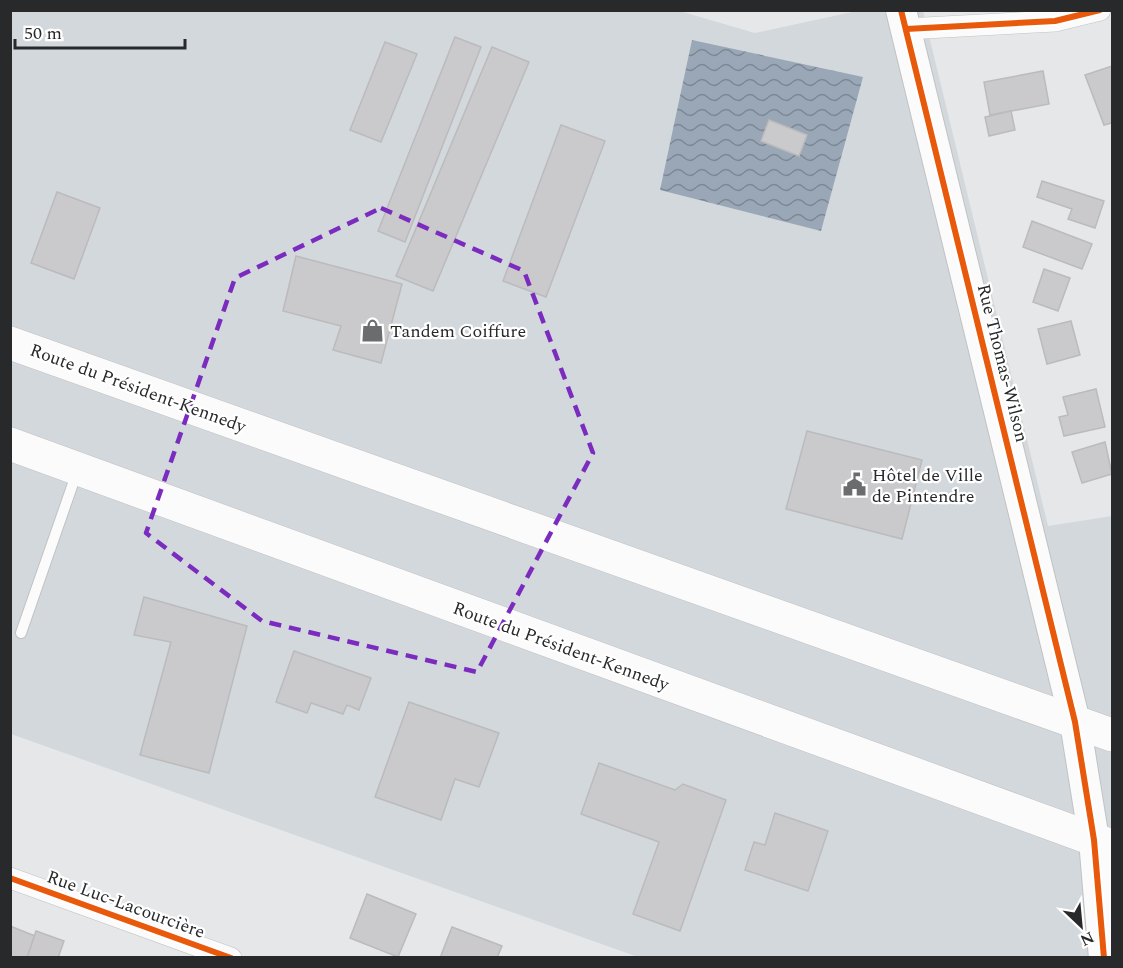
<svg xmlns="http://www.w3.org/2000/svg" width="1123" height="968" font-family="Spectral,serif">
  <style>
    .built { fill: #d3d8dd }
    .water { fill: url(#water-waves) }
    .building { fill: #cacacc; stroke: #bbbbbc; stroke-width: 1.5 }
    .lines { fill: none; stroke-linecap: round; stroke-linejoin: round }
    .lane-casing { stroke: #c1c2c2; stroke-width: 12 }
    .street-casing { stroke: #c1c2c2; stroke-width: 22 }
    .secondary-casing { stroke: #c1c2c2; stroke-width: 32 }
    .primary-casing { stroke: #c1c2c2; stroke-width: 34 }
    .lane { stroke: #fbfbfc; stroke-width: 10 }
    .street { stroke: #fbfbfc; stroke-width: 21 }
    .secondary { stroke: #fbfbfc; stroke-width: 30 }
    .primary { stroke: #fbfbfc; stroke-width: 33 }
    .cycleway-casing { stroke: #fff; stroke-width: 10 }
    .cycleway { stroke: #e8590c; stroke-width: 6 }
    .marked { fill: none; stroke: #7b2cbf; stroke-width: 4.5; stroke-dasharray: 12 8; stroke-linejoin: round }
    .labels { text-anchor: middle; stroke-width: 4.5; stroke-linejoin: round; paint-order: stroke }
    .poi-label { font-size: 18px; fill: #28292a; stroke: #fff; text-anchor: start }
    .street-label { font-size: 18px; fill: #28292a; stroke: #fff }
  </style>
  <defs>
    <pattern id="water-waves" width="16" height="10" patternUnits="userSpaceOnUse" patternTransform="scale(1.5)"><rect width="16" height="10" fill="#99a7b7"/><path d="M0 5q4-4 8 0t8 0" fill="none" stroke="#7d8895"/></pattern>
  </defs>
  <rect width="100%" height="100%" fill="#e6e7e9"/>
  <path class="built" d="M676 10 755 33 857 11H923L1048 526 1112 516V957H638L11 734V11Z"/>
  <path class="water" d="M692 40 863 77 821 231 660 190Z"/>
  <g class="building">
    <path d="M455 37 481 47 405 242 378 231Z"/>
    <path d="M385 42 417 54 381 142 350 130Z"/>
    <path d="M492 47 529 62 433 291 396 276Z"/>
    <path d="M1112 66V123L1104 125 1085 75Z"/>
    <path d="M1043 71 1049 104 990 115 984 82Z"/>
    <path d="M1011 111 1015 130 989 136 985 117Z"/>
    <path d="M769 120 807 135 799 156 761 141Z"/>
    <path d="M561 125 605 141 546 297 503 281Z"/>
    <path d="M1042 181 1104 201 1095 228 1068 219 1072 209 1037 197Z"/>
    <path d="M57 192 100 208 74 279 31 263Z"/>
    <path d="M1032 221 1092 244 1082 269 1023 247Z"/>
    <path d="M296 256 402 284 381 363 333 350 341 326 283 311Z"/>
    <path d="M1044 269 1070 278 1058 311 1033 302Z"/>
    <path d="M1071 321 1080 355 1047 364 1038 329Z"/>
    <path d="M1096 389 1105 427 1064 436 1059 417 1068 415 1063 397Z"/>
    <path d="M807 431 922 460 902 539 786 509Z"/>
    <path d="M1105 442 1112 474 1082 483 1072 452Z"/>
    <path d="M144 597 247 626 209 773 140 755 171 642 134 635Z"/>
    <path d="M294 651 371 678 359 710 347 705 343 714 311 703 307 713 276 702Z"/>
    <path d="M409 702 499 733 479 787 455 779 441 820 375 797Z"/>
    <path d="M599 763 675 790 683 784 726 800 680 931 633 914 659 842 581 814Z"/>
    <path d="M775 813 828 831 808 891 745 870 754 842 765 845Z"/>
    <path d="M367 894 416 914 398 957 350 938Z"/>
    <path d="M10 926 35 936 27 958H10Z"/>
    <path d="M452 927 502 946 497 958H440Z"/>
    <path d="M36 931 64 941 58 958H27Z"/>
  </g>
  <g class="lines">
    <defs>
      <path id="lane" d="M21 633 77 472"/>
      <g id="street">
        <path d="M906 29 1055 21 1100 10"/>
        <path d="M10 878 231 958"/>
      </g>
      <path id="secondary" d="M901 10 1075 722 1094 840 1104 958"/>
      <g id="primary">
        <path d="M10 343 1112 735"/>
        <path d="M10 444 1112 846"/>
      </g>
    </defs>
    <use href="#lane" class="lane-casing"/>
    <use href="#street" class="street-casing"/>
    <use href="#secondary" class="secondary-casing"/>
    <use href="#primary" class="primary-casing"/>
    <use href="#lane" class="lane"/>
    <use href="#street" class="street"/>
    <use href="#secondary" class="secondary"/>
    <use href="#primary" class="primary"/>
    <defs>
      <g id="cycleway">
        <path d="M901 10 1075 722 1094 840 1104 958"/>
        <path d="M906 29 1055 21 1100 10"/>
        <path d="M10 878 231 958"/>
      </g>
    </defs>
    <use href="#cycleway" class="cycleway-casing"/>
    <use href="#cycleway" class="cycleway"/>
  </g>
  <path class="marked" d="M381 208 524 271 593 453 477 672 262 621 146 533 235 278Z"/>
  <defs>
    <symbol id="shop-bare" viewBox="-9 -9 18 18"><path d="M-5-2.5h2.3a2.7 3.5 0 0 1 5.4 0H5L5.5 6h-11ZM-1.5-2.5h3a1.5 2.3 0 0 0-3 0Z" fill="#6a6c6d" stroke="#fff" stroke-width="2.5" paint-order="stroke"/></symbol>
    <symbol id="civic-bare" viewBox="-9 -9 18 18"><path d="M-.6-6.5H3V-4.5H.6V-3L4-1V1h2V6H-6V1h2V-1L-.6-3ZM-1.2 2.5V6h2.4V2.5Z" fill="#6a6c6d" stroke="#fff" stroke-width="2.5" paint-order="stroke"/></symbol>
  </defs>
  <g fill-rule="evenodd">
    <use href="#shop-bare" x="356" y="314" width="33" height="33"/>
    <use href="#civic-bare" x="838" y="468" width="33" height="33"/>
  </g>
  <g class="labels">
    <g class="poi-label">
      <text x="390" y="337">Tandem Coiffure</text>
      <text x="872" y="481">Hôtel de Ville<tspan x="872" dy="21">de Pintendre</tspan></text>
    </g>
    <g class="street-label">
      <text transform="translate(1003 363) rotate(76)" y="6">Rue Thomas-Wilson</text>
      <text transform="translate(138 388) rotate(20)" y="6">Route du Président-Kennedy</text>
      <text transform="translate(561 646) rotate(20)" y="6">Route du Président-Kennedy</text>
      <text transform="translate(126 904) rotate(20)" y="6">Rue Luc-Lacourcière</text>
    </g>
  </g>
  <rect width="1123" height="968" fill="none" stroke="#28292a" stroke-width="24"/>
  <g transform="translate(1081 926) rotate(154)" stroke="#ffffff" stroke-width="4.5" paint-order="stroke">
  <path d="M0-4.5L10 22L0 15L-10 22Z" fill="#28292a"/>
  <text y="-9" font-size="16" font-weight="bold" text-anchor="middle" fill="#28292a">N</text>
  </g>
  <path d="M15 39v9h170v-9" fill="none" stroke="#28292a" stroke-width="3"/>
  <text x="24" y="39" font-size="18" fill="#28292a" stroke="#ffffff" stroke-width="4.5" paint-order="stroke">50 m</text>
</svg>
